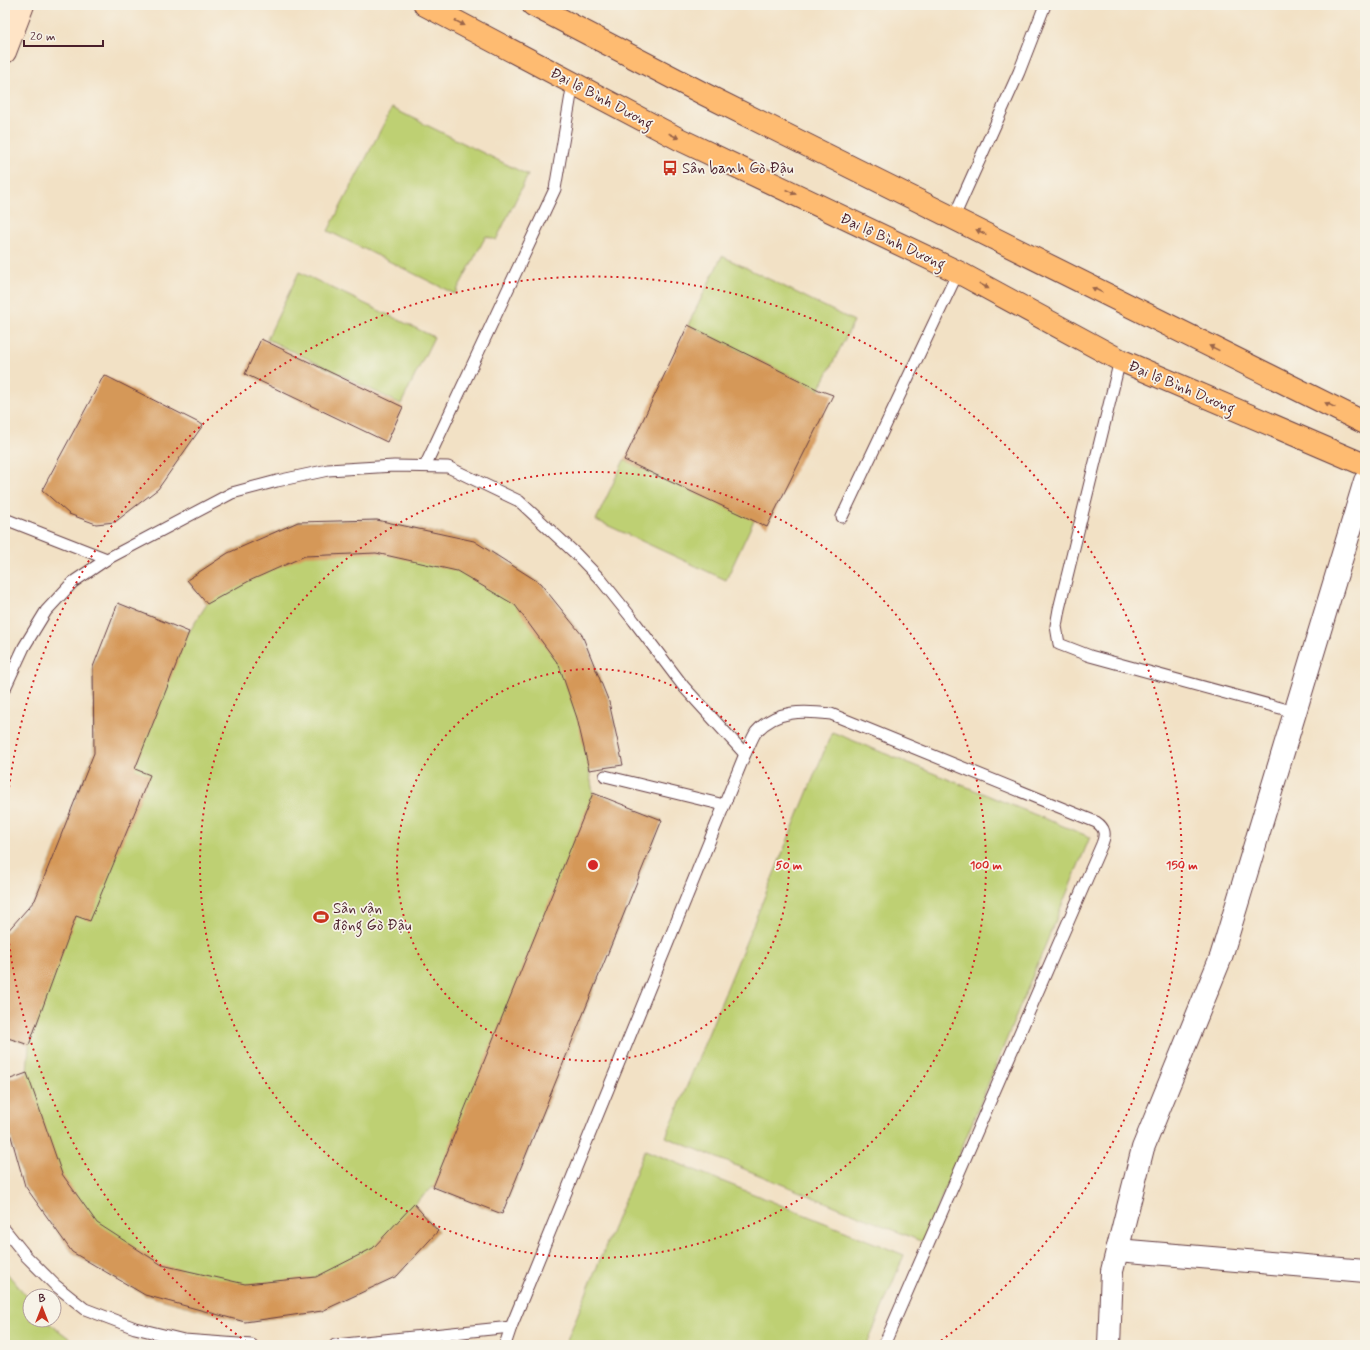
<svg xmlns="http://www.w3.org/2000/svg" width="1370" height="1350" font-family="Mynerve,sans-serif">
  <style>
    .green { fill: #bed073; stroke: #84784f }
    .building { fill: #d59859 }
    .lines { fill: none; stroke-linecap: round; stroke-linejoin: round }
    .service-casing { stroke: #633c42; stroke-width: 13 }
    .minor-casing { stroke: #633c42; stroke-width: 24 }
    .secondary-casing { stroke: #633c42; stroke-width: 24 }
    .trunk-casing { stroke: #633c42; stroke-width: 24 }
    .service { stroke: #fff; stroke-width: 11 }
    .minor { stroke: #fff; stroke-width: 22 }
    .secondary { stroke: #ffe4c6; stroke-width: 22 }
    .trunk { stroke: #febb71; stroke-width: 22 }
    .oneway { fill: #9b654a }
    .ring { fill: none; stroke: #d62828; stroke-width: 2; stroke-dasharray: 2 4 }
    .labels { text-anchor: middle; stroke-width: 3.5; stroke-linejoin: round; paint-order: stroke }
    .street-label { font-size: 15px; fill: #4a1f2b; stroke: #f7f3e8 }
    .poi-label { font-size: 15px; fill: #4a1f2b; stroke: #f7f3e8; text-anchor: start }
    .centre { fill: #d62828; stroke: #f7f3e8; stroke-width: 2 }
    .ring-label { font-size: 12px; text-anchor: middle; font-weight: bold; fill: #d62828; stroke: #f7f3e8; stroke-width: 3.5; stroke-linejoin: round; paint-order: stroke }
  </style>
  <rect width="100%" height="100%" fill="#f7f3e8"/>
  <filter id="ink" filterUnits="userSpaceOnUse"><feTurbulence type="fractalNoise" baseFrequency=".025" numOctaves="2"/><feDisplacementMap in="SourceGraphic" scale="8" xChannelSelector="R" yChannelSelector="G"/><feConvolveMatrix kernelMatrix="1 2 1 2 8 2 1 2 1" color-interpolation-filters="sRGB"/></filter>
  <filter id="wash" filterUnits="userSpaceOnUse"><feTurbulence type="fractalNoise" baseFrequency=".012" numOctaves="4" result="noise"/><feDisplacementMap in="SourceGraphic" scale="16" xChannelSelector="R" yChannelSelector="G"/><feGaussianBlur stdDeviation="0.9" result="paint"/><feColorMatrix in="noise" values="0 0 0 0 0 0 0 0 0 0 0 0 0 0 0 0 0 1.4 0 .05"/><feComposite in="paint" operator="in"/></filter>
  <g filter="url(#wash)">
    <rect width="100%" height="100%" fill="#f2e1c5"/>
    <g class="green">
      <path d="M392 108 528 175 496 240 486 236 455 294 328 231Z"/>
      <path d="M722 256 854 321 819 390 688 325Z"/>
      <path d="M299 272 434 337 401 404 267 339Z"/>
      <path d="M624 460 754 520 726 580 596 520Z"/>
      <path d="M377 520 474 541 540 583 582 635 609 702 623 765 589 770 593 793 662 820 502 1214 433 1187 414 1204 438 1231 397 1276 322 1311 245 1322 145 1295 72 1252 25 1186 5 1115V1081L27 1073 29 1045 5 1037V934L35 900 94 753 93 667 118 603 189 632 207 604 187 580 228 553 298 522Z"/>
      <path d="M832 732 1090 837 923 1242 666 1137Z"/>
      <path d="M645 1150 904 1255 867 1345H565Z"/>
      <path d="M5 1271 30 1300V1320H45L78 1345H5Z"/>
    </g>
    <g id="blocks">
      <g class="building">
        <path d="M688 325 819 390 833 395 767 527 624 460Z"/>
        <path d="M261 339 403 407 387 442 245 374Z"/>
        <path d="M104 375 203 425 158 489 115 522 96 524 69 514 42 490Z"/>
        <path d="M377 520 474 541 540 583 582 635 609 702 623 765 589 770 577 718 559 665 515 605 457 571 376 553 305 556 249 581 207 604 187 580 228 553 298 522Z"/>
        <path d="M118 603 189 632 135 769 150 775 90 921 76 916 29 1045 5 1037V934L35 900 94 753 93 667Z"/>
        <path d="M593 793 662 820 502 1214 433 1187Z"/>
        <path d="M27 1073 62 1174 97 1223 162 1265 245 1284 316 1277 373 1248 414 1204 438 1231 397 1276 322 1311 245 1322 145 1295 72 1252 25 1186 5 1115V1081Z"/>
      </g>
    </g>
  </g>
  <g filter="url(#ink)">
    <use href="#blocks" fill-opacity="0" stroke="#633c42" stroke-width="1"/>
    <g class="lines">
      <defs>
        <g id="service">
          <path d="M953 219 1019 72 1045 5"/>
          <path d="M1120 360 1059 609 1056 626 1059 644 1090 656 1295 712"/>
          <path d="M425 466 555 189 573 83"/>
          <path d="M842 517 958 272"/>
          <path d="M5 519 107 559"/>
          <path d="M5 688 24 647 46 611 73 582 107 559 232 493 277 481 328 470 394 466 448 467 519 501 576 554 602 581 634 621 684 687 745 754"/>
          <path d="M605 776 724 805"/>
          <path d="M5 1230 26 1256 55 1285 85 1309 135 1328 184 1340 252 1345"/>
          <path d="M335 1345 511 1327"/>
          <path d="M505 1345 511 1327 745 754C749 747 752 738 756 732 776 709 804 711 831 714L1096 822C1105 828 1106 834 1102 844L884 1345"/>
        </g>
        <g id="minor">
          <path d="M1117 1250 1365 1271"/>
          <path d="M1109 1345 1112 1271 1143 1148 1221 957 1365 481"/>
        </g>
        <path id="secondary" d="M5 52 23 5"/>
        <g id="trunk">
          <path d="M425 5 679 139 958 272 1120 360 1365 465"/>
          <path d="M533 5 706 95 1365 423"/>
        </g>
      </defs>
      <use href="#service" class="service-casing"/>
      <use href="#minor" class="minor-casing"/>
      <use href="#secondary" class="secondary-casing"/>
      <use href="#trunk" class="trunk-casing"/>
      <use href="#service" class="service"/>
      <use href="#minor" class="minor"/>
      <use href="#secondary" class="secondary"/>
      <use href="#trunk" class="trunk"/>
    </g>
    <defs><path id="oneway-solid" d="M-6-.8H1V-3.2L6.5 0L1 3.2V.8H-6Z"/></defs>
    <g class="oneway">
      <use href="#oneway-solid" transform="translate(460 23) rotate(28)"/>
      <use href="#oneway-solid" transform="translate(674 136) rotate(27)"/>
      <use href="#oneway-solid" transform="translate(791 192) rotate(25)"/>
      <use href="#oneway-solid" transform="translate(981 232) rotate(-154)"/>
      <use href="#oneway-solid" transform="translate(984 286) rotate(29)"/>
      <use href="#oneway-solid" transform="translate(1097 290) rotate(-154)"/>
      <use href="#oneway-solid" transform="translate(1214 348) rotate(-154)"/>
      <use href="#oneway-solid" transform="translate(1330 405) rotate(-154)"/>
    </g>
  </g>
  <g class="ring">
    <circle cx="593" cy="865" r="196"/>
    <circle cx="593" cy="865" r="393"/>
    <path d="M251 1345A589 589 0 0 1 5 901M5 829A589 589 0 1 1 935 1345"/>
  </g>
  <defs>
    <symbol id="bus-bare" viewBox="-9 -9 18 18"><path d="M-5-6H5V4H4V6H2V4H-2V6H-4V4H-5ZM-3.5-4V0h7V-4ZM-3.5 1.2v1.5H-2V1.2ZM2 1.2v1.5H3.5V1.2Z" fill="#c8321e" stroke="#f7f3e8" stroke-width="2.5" paint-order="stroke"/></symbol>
    <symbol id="stadium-bare" viewBox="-9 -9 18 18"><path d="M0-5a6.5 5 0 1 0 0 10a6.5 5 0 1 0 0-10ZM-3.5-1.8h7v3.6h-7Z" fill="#c8321e" stroke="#f7f3e8" stroke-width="2.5" paint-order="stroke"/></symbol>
  </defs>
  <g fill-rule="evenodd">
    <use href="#bus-bare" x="659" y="157" width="22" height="22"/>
    <use href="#stadium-bare" x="310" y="906" width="22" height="22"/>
  </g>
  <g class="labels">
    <g class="street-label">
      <text transform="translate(602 98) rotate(28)" y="5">Đại lộ Bình Dương</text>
      <text transform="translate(893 241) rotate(25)" y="5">Đại lộ Bình Dương</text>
      <text transform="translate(1182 387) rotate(23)" y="5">Đại lộ Bình Dương</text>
    </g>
    <g class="poi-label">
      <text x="682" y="173">Sân banh Gò Đậu</text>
      <text x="333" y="913">Sân vận<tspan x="333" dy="17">động Gò Đậu</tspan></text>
    </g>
  </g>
  <circle cx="593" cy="865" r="6" class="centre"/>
  <g class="ring-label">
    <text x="789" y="869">50 m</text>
    <text x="986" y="869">100 m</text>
    <text x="1182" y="869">150 m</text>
  </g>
  <rect width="1370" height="1350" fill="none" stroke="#f7f3e8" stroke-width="20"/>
  <g transform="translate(42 1308)"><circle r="19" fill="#f7f3e8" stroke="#b29e9c"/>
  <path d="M0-3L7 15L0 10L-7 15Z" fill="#c8321e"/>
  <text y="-6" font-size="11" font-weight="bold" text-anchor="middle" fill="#4a1f2b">B</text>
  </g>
  <path d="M24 40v6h79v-6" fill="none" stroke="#4a1f2b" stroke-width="2"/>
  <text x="30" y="40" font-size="12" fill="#4a1f2b" stroke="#f7f3e8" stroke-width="3" paint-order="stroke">20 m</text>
</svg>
